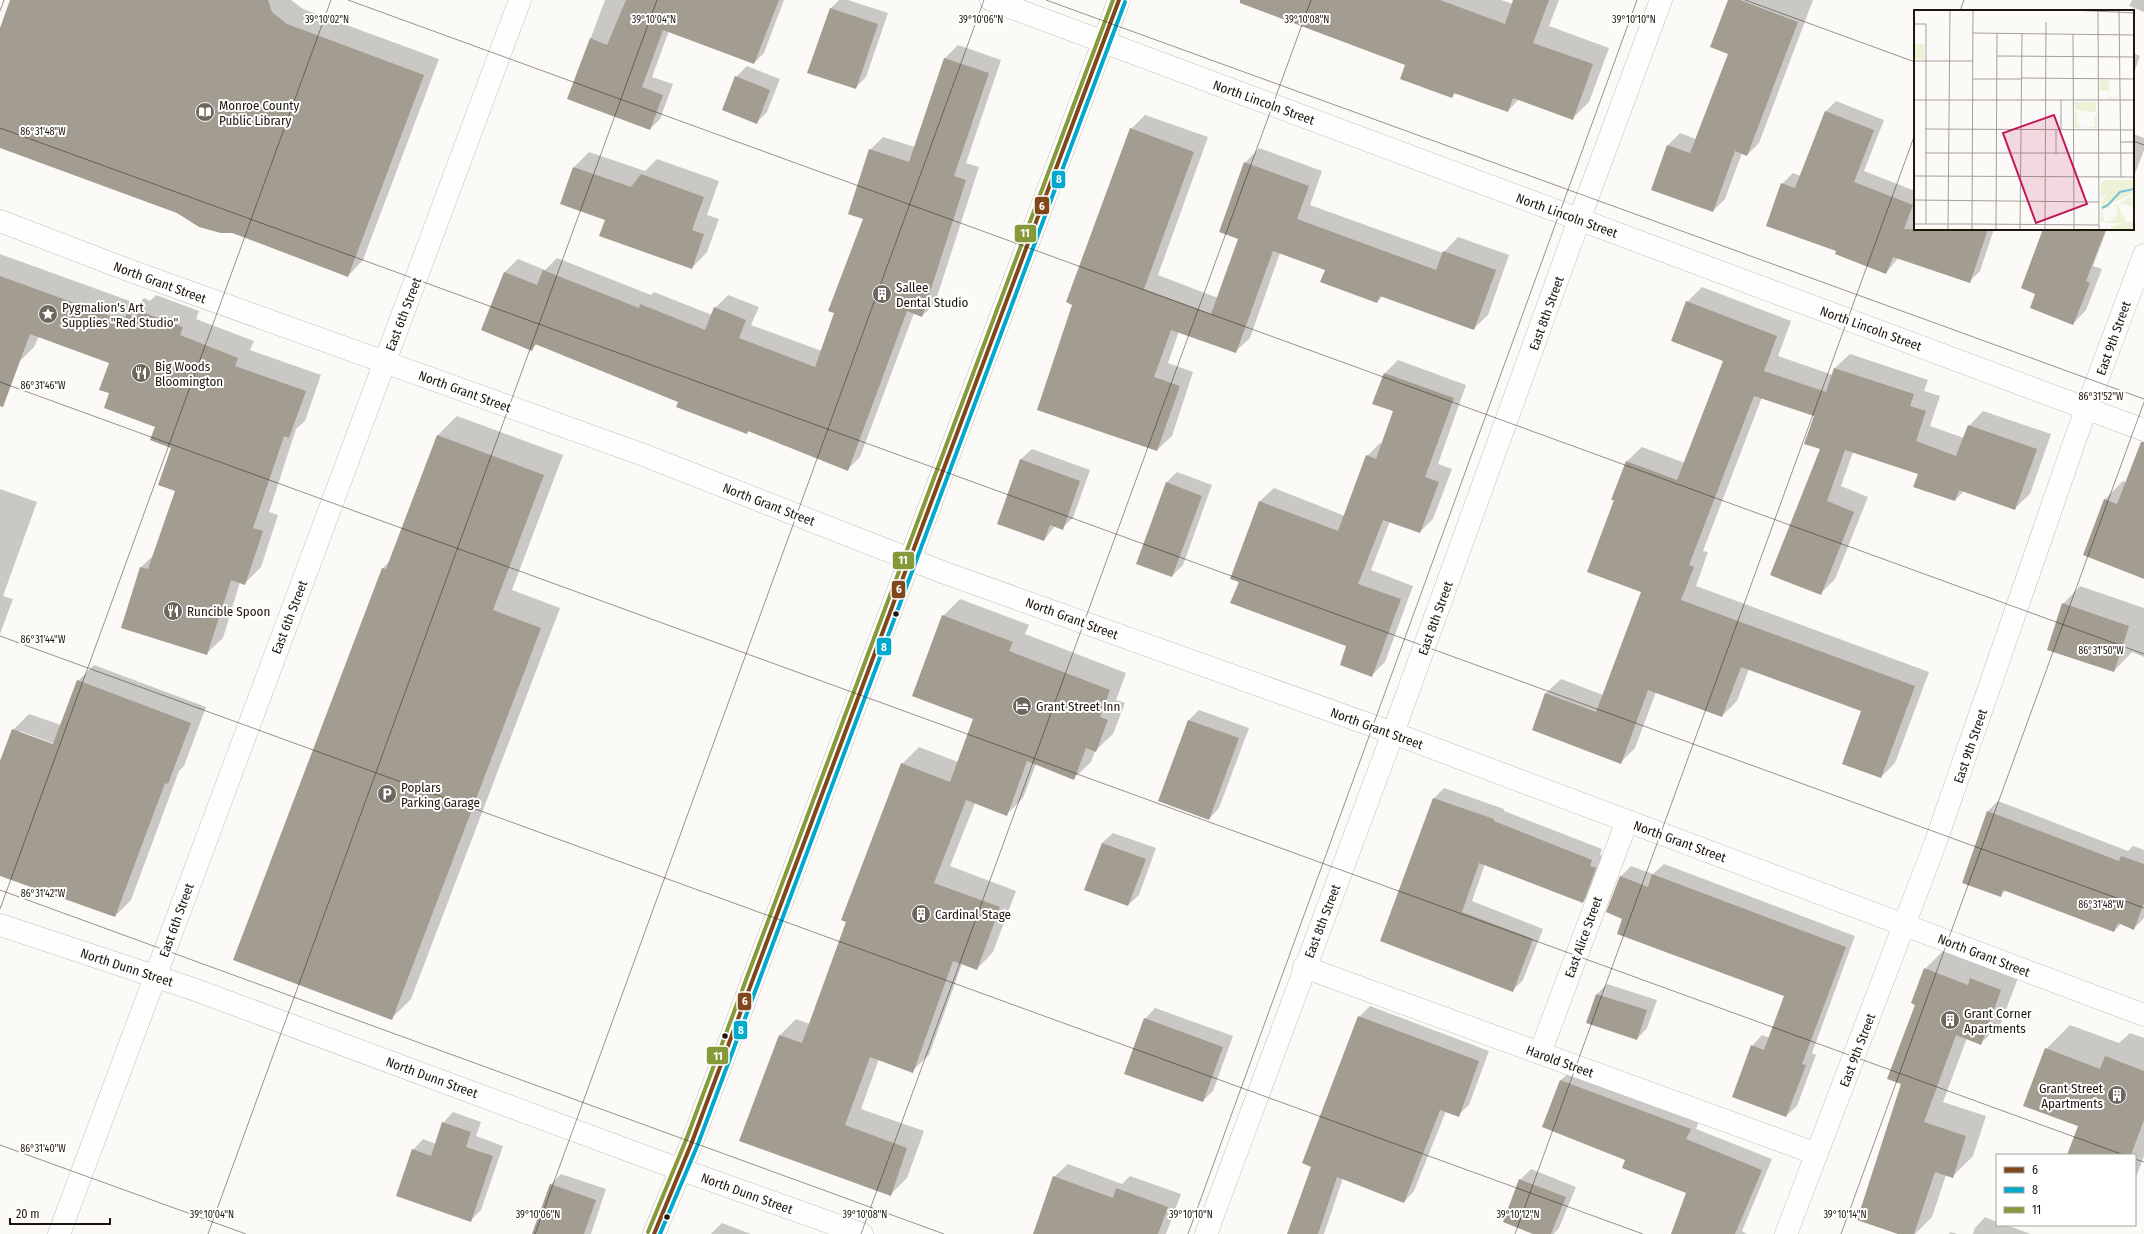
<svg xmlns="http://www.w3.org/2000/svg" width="2144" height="1234" font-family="'Fira Sans Condensed',sans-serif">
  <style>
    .shadow { fill: #0003; fill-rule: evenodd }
    .building { fill: #a39c90 }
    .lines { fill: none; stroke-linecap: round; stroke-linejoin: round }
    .minor-casing { stroke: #c2beb7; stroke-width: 23 }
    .tertiary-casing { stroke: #c2beb7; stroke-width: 23 }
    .minor { stroke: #fffefe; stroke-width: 22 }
    .tertiary { stroke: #fffefe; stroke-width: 22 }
    .bus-1-casing { stroke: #fff; stroke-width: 7 }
    .bus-2-casing { stroke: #fff; stroke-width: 7 }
    .bus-3-casing { stroke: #fff; stroke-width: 7 }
    .bus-1 { stroke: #80471c; stroke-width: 4 }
    .bus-2 { stroke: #00a9ce; stroke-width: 4 }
    .bus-3 { stroke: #869a3a; stroke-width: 4 }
    .ticks { fill: none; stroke: #1d160c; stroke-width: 1; stroke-opacity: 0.45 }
    .bus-dot { fill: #1d160c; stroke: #fff; stroke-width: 1.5 }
    .labels { text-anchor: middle; stroke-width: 4; stroke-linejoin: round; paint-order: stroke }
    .street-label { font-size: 13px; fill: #1d160c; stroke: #fff }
    .poi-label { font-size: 13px; fill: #1d160c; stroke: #fff; text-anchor: start }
    .inset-river { fill: none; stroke: #79c2d5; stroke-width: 2 }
    .inset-road { fill: none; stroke: #a39f99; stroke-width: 1 }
    .view { fill: #c2185b; fill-opacity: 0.15; stroke: #c2185b; stroke-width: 2 }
    .inset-edge { fill: none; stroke: #1d160c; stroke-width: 2 }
    .ticks-label { font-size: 10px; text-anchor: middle; fill: #1d160c; stroke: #fff; stroke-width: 4; stroke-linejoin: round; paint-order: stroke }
    .line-badge { stroke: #fff; stroke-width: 1.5 }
    .badge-label { font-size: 11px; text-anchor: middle; font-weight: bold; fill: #fff }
  </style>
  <rect width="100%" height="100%" fill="#fcfaf7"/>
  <g class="shadow">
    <path d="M12 0H291L303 9 439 59 363 260 348 276 0 147V31Z"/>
    <path d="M605 0H784L764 53 754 63 669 31 652 77 673 84 660 119 650 129 568 99Z"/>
    <path d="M839 0H848L888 13 866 77 855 88 831 8Z"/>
    <path d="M1287 0H1501L1513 4 1515 0H1559L1549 26 1609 48 1589 102 1572 119 1519 99 1508 111 1456 92 1452 97 1406 64Z"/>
    <path d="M1729 0H1813L1759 143 1747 155 1742 153 1725 199 1713 211 1668 145 1680 133 1696 139 1729 54Z"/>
    <path d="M2132 0H2144V12L2129 6Z"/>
    <path d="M958 45 1001 60 966 163 979 167 935 303 922 316 914 313 860 457 847 470 749 431 747 433 679 402 537 344 532 349 482 330 505 272 518 259 545 270 557 258 651 295 654 292 712 315 715 308 728 295 759 307 751 325 822 351 836 313 864 218 870 150 883 137 915 147 945 58Z"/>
    <path d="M2133 53 2140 56 2133 76Z"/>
    <path d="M747 66 780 79 767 112 757 122 736 77Z"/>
    <path d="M1836 101 1884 120 1864 171 1915 191V229H1994L1980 271 1969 282 1898 258 1886 273 1837 250 1782 184 1793 173 1801 176 1825 112Z"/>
    <path d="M1145 115 1208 137 1158 275 1218 298 1240 238 1245 163 1259 148 1322 171 1310 205 1443 253 1458 237 1509 255 1488 315 1473 329 1383 296 1377 302 1326 270 1280 253 1250 338 1235 352 1179 331 1168 363 1193 372 1172 436 1157 450 1131 129Z"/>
    <path d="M2133 134 2144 138V150L2133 179Z"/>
    <path d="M589 152 645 171 657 159 719 181 707 215 719 219 707 252 692 268 574 167Z"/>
    <path d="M2044 229H2107L2093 266 2102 269 2086 310 2073 324 2037 294Z"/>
    <path d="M0 254 138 304 144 298 150 301 156 295 199 311 196 319 254 341 250 350 321 375 305 421 296 429 269 512 278 515 261 567 244 584 240 582 223 638 206 654 141 567 155 554 176 490 172 448 157 427 110 393V362L39 336 34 347 18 363 0 357Z"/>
    <path d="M1702 287 1791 321 1778 356 1833 375 1835 368 1850 354 1928 380 1924 391 1940 396 1930 426 1964 438 1969 426 1983 411 2051 434 2030 494 2015 508 1964 491 1955 500 1919 474 1853 452 1841 486 1868 497 1835 579 1820 594 1821 449 1815 415 1762 397 1703 551 1708 552 1696 586 1929 672 1895 763 1881 777 1862 711 1749 669 1737 701 1722 716 1656 692 1635 748 1620 763 1533 730 1546 693 1561 679 1603 695 1642 591 1615 500 1627 461 1642 447 1685 463 1724 360 1687 302Z"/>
    <path d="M1398 360 1466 385 1438 464 1452 469 1433 519 1420 532 1390 521 1371 570 1413 586 1385 662 1372 675 1348 646 1231 578 1260 501 1274 488 1345 516 1367 456 1380 443 1382 444 1394 411 1385 373Z"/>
    <path d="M457 416 563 455 512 590 560 608 411 999 391 1019 383 568 390 561 438 435Z"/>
    <path d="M1032 449 1090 470 1073 518 1062 528 1055 526 1044 540 998 523 1021 459Z"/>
    <path d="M2144 464V577L2084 554 2105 499 2123 481 2127 483Z"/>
    <path d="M1177 472 1212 485 1183 565 1172 576 1166 483Z"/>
    <path d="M0 489 37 502 3 596 13 599 0 634Z"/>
    <path d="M2080 586 2144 608V657L2132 652 2114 671 2063 604Z"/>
    <path d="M960 599 1029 625 1025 634 1126 673 1116 700 1125 703 1113 734 1095 751 1091 762 1074 778 1036 764 1023 798 1006 815 975 803 950 866 1016 891 993 952 977 969 962 964 929 1055 912 1071 879 1059 861 1109 924 1131 907 1178 890 1195 780 1035 796 1019 810 1024 902 764 919 747 958 762 975 719 943 616Z"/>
    <path d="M94 665 206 707 184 766 179 771 131 900 115 916 0 875V764L13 730 29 714 61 725 78 681ZM20 731 58 745 57 747 20 733Z"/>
    <path d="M1199 710 1249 728 1219 808 1209 819 1160 801 1189 720Z"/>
    <path d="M1444 788 1504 809V811L1602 849 1600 855 1606 857 1593 892 1582 902 1485 864 1472 901 1543 929 1523 980 1512 991 1381 940 1434 798Z"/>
    <path d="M1998 801 2128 851 2133 846 2144 850V918L2134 928 2121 924 2114 931 2006 890 2001 895 1988 811Z"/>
    <path d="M1113 833 1156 848 1139 895 1128 905 1085 890 1102 843Z"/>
    <path d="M1664 864 1855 936 1812 1053 1816 1055 1797 1106 1786 1116 1752 1046 1762 1035 1770 1038 1786 995 1624 918 1620 877 1631 866 1653 874Z"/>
    <path d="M1945 949 2021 970 2001 1023 1981 1043 1967 1038 1943 1102 1986 1116 1973 1156 1952 1177 1946 1175 1932 1217 1915 1234H1901L1903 1084 1916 1004 1925 969Z"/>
    <path d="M1607 984 1657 1000 1647 1028 1637 1039 1587 1022 1597 994Z"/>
    <path d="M1370 1006 1489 1051 1469 1105 1458 1115 1446 1111 1414 1191 1404 1202 1343 1178 1324 1234H1288L1312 1166 1359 1017Z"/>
    <path d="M1155 1008 1233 1036 1213 1091 1203 1101 1145 1019Z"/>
    <path d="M2070 1025 2119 1043 2130 1033 2144 1038V1156L2135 1180V1155H2068L2079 1126 2046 1049Z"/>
    <path d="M1572 1070 1700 1118 1696 1129 1772 1159 1742 1231 1747 1234H1672L1688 1192 1627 1159 1561 1080Z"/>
    <path d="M453 1112 481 1122 476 1136 503 1146 481 1210 471 1220 413 1150 423 1139 436 1144 443 1123Z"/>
    <path d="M1068 1164 1122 1184 1130 1176 1181 1194 1166 1234H1034L1054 1177Z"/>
    <path d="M1531 1169 1576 1187 1559 1228 1554 1234H1536L1520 1180Z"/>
    <path d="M561 1174 606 1189 591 1234H533L551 1184Z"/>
    <path d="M1985 1217 1997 1222V1225H2006L2031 1234H1973L1975 1228Z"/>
    <path d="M722 1223 751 1234H711Z"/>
    <path d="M1951 1232 1957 1234H1948Z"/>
  </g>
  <g class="building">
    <path d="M10 0H268L272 12 287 24 424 75 348 277 233 233H221L199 227 177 213 0 148V28Z"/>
    <path d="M626 0H779L754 64 663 30 642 87 663 95 650 130 567 99 590 38 607 45Z"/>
    <path d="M1240 0H1440L1505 24 1513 0H1549L1533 43 1593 64 1573 120 1513 98 1508 112 1454 93 1452 98 1400 79 1405 65 1240 3Z"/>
    <path d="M1728 0H1740L1798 22 1747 156 1735 151 1713 212 1651 190 1667 145 1690 153 1728 54 1710 47Z"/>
    <path d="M830 8 878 24 856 89 807 73Z"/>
    <path d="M944 58 989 73 954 176 966 180 922 317 907 311 848 471 748 431 747 434 676 407 678 402 535 344 532 351 481 330 504 272 537 285 543 270 639 308 640 304 705 330 714 307 746 320 739 338 815 367 834 313 828 311 863 219 848 214 869 149 909 162Z"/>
    <path d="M735 76 770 90 757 124 722 110Z"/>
    <path d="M1825 111 1874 130 1854 182 1913 205 1904 229H1988L1970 283 1893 257 1886 274 1835 254 1836 251 1766 226 1781 183 1795 188Z"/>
    <path d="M1130 128 1194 152 1144 289 1211 314 1238 239 1219 232 1244 162 1309 186 1297 219 1436 270 1443 251 1496 270 1474 330 1380 296 1377 303 1320 282 1325 270 1273 251 1236 353 1171 330 1154 377 1180 386 1157 451 1037 410 1072 305 1066 302Z"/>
    <path d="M573 167 631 187 641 174 704 197 692 230 704 234 692 269 599 236 605 220 560 204Z"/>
    <path d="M2043 229H2106L2086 281 2090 283 2073 325 2030 308 2035 294 2021 288Z"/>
    <path d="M0 276 124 321 127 314 136 317 139 311 183 327 180 335 238 358 235 366 306 391 289 438 284 436 253 528 263 531 245 585 231 580 207 655 121 628 140 567 148 569 175 491 158 485 171 448 150 440 155 427 104 408 109 393 99 390 109 363 30 334 3 407 0 406Z"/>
    <path d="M1686 301 1777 336 1764 371 1826 392 1834 368 1914 394 1910 406 1926 411 1916 441 1956 456 1968 425 2037 449 2015 510 1959 490 1955 501 1913 487 1918 474 1845 450 1827 501 1854 512 1821 595 1770 575 1820 449 1804 444 1814 416 1754 396 1689 565 1694 567 1681 600 1915 686 1881 778 1842 764 1861 711 1741 667 1722 717 1648 690 1621 764 1532 730 1545 693 1596 712 1641 592 1587 572 1614 500H1611L1626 461 1677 480 1723 361 1671 341Z"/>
    <path d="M1384 373 1454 398 1425 477 1439 482 1420 533 1383 520 1358 584 1401 599 1372 677 1340 665 1346 646 1230 603 1239 582 1230 579 1259 501 1338 531 1366 455 1376 459 1393 411 1372 404Z"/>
    <path d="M437 435 544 475 493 610 541 628 392 1020 233 960 382 568 386 569Z"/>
    <path d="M2141 442H2144V579L2083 555 2104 499 2117 504Z"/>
    <path d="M1020 459 1080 481 1063 530 1050 525 1044 541 997 524Z"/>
    <path d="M1166 482 1202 496 1172 577 1136 564Z"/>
    <path d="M2062 603 2129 626 2114 672 2047 650Z"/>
    <path d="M942 615 1013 642 1009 651 1110 690 1100 717 1108 720 1096 752 1086 748 1074 780 1027 761 1007 816 966 800 934 883 1000 907 977 970 953 961 913 1073 870 1057 845 1125 907 1148 891 1196 739 1141 779 1035 802 1043 846 922 841 920 901 763 950 782 973 719 912 696Z"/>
    <path d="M77 680 191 723 168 784 165 783 115 917 0 876V761L12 729 53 744Z"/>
    <path d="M1188 720 1239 738 1209 820 1158 801Z"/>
    <path d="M1433 798 1494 819V821L1592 860 1590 866 1596 868 1583 903 1479 863 1462 912 1533 939 1513 992 1380 941Z"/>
    <path d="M1987 811 2119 861 2121 856 2144 864V903L2134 930 2118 923 2114 932 2003 890 2001 897 1962 883Z"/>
    <path d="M1102 843 1146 859 1128 906 1084 890Z"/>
    <path d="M1652 874 1846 947 1802 1064 1806 1065 1786 1117 1732 1097 1751 1045 1764 1050 1784 996 1617 934 1622 919 1606 912 1620 876 1648 887Z"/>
    <path d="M1924 968 1968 985 1970 978 2001 990 1981 1045 1956 1035 1924 1122 1966 1136 1953 1178 1935 1172 1914 1234H1898L1857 1220 1901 1084 1887 1079 1915 1005 1911 1003Z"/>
    <path d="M1596 994 1647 1010 1637 1040 1586 1023Z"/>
    <path d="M1358 1016 1479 1061 1459 1117 1440 1110 1404 1203 1337 1177 1318 1234H1287L1311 1167 1302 1163Z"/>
    <path d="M1144 1018 1223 1047 1203 1102 1124 1074Z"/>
    <path d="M2045 1048 2100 1069 2105 1056 2144 1071V1120L2131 1155H2067L2078 1126 2023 1106Z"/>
    <path d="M1560 1080 1691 1129 1686 1139 1762 1170 1735 1234H1671L1686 1193 1622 1168 1625 1160 1542 1127Z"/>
    <path d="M442 1122 471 1132 466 1147 493 1156 471 1222 396 1196 412 1149 431 1156Z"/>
    <path d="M1053 1176 1113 1198 1116 1188 1168 1207 1158 1234H1033Z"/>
    <path d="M1519 1179 1566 1197 1551 1234H1533L1503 1222Z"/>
    <path d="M550 1184 596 1200 584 1234H532Z"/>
  </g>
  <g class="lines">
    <defs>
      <g id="minor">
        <path d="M991 0 2144 430"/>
        <path d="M0 221 128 270 641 454 945 573 1393 733 2144 1015"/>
        <path d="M1304 967 1817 1154"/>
        <path d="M1540 1053 1627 821"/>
        <path d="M59 1234 520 0"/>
        <path d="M1206 1234 1393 733 1579 220 1661 0"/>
        <path d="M1786 1234 1935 844 2076 437 2144 255"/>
      </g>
      <g id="tertiary">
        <path d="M0 925 193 989 657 1161 862 1234"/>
        <path d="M654 1234 692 1142 1119 0"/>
      </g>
    </defs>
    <use href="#minor" class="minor-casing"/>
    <use href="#tertiary" class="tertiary-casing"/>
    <use href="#minor" class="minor"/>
    <use href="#tertiary" class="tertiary"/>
    <defs>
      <path id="bus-1" d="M654 1234 692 1142 1119 0"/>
      <path id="bus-2" d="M660 1234 698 1144 1125 2"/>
      <path id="bus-3" d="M648 1232 686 1140 1113 0"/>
    </defs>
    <use href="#bus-1" class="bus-1-casing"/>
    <use href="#bus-2" class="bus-2-casing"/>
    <use href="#bus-3" class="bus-3-casing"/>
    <use href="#bus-1" class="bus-1"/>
    <use href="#bus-2" class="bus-2"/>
    <use href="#bus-3" class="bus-3"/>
  </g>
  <path class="ticks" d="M348 0 2144 654M1046 0 2144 399M1745 0 1915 62M0 11 4 0M1960 11 1964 0M0 128 2144 908M2133 141 2144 145M0 382 2124 1155M0 636 1643 1234M0 890 944 1234M0 909 331 0M0 1145 246 1234M2135 1159 2144 1162M208 1234 657 0M535 1234 984 0M861 1234 1311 0M1188 1234 1637 0M1515 1234 1915 134M1841 1234 2144 402"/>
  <defs>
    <symbol id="library-disc" viewBox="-11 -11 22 22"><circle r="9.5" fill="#6b665e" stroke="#fff"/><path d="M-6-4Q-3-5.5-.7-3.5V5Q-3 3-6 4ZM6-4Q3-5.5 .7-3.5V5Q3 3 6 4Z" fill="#fff"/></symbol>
    <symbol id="building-disc" viewBox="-11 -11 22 22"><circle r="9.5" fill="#6b665e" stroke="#fff"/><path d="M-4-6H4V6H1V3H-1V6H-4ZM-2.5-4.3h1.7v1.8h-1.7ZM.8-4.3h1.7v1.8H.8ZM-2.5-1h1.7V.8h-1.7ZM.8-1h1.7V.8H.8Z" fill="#fff"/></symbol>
    <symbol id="sight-disc" viewBox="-11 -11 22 22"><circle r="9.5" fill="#6b665e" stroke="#fff"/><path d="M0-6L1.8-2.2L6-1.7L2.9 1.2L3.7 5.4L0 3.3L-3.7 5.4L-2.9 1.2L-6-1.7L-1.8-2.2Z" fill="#fff"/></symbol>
    <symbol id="restaurant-disc" viewBox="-11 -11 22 22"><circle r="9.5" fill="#6b665e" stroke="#fff"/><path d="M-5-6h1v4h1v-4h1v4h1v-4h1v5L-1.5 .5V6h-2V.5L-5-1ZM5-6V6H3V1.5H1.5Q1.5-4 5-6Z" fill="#fff"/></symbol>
    <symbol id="hotel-disc" viewBox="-11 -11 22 22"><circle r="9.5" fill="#6b665e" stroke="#fff"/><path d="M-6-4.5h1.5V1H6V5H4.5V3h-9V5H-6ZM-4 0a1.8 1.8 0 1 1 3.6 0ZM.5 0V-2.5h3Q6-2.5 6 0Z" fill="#fff"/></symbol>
    <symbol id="parking-disc" viewBox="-11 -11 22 22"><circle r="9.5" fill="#6b665e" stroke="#fff"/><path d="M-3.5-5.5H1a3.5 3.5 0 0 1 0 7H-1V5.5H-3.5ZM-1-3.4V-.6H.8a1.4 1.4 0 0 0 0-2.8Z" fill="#fff"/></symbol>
  </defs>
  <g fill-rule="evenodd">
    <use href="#library-disc" x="194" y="101" width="22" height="22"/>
    <use href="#building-disc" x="871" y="283" width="22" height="22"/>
    <use href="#sight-disc" x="37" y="303" width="22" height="22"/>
    <use href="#restaurant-disc" x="130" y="362" width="22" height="22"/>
    <use href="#restaurant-disc" x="162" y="600" width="22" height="22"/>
    <use href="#hotel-disc" x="1011" y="695" width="22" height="22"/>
    <use href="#parking-disc" x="376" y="783" width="22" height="22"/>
    <use href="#building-disc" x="910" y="903" width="22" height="22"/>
    <use href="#building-disc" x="1939" y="1009" width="22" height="22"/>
    <use href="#building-disc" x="2106" y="1084" width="22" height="22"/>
  </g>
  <g class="bus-dot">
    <circle cx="896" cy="614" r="3.5"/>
    <circle cx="725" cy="1036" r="3.5"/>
    <circle cx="667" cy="1217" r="3.5"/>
  </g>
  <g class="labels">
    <g class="street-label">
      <text transform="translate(1264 102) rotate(20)" y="5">North Lincoln Street</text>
      <text transform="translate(1567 215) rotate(20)" y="5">North Lincoln Street</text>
      <text transform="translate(160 282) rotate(20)" y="5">North Grant Street</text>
      <text transform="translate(1546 313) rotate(-70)" y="5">East 8th Street</text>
      <text transform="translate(403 314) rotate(-69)" y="5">East 6th Street</text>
      <text transform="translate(1871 328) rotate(20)" y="5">North Lincoln Street</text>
      <text transform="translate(2113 338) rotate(-70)" y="5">East 9th Street</text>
      <text transform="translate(465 391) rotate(20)" y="5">North Grant Street</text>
      <text transform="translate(769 504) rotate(21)" y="5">North Grant Street</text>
      <text transform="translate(289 617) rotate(-69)" y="5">East 6th Street</text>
      <text transform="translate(1072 618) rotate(20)" y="5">North Grant Street</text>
      <text transform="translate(1435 618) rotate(-70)" y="5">East 8th Street</text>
      <text transform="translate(1377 728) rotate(20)" y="5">North Grant Street</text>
      <text transform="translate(1970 746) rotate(-71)" y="5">East 9th Street</text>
      <text transform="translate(1680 841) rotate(20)" y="5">North Grant Street</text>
      <text transform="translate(176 920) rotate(-70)" y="5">East 6th Street</text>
      <text transform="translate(1322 921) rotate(-69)" y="5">East 8th Street</text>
      <text transform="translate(1583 937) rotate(-70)" y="5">East Alice Street</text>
      <text transform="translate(1984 955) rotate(21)" y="5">North Grant Street</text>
      <text transform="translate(127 967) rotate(18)" y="5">North Dunn Street</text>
      <text transform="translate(1857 1050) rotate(-69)" y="5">East 9th Street</text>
      <text transform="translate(1560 1061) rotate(20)" y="5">Harold Street</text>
      <text transform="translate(432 1077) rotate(20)" y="5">North Dunn Street</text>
      <text transform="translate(747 1193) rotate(20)" y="5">North Dunn Street</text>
    </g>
    <g class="poi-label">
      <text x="219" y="110">Monroe County<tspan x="219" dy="15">Public Library</tspan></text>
      <text x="896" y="292">Sallee<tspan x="896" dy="15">Dental Studio</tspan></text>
      <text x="62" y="312">Pygmalion's Art<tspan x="62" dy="15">Supplies "Red Studio"</tspan></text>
      <text x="155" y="371">Big Woods<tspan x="155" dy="15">Bloomington</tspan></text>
      <text x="187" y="616">Runcible Spoon</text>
      <text x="1036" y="711">Grant Street Inn</text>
      <text x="401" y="792">Poplars<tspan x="401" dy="15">Parking Garage</tspan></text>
      <text x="935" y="919">Cardinal Stage</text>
      <text x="1964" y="1018">Grant Corner<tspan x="1964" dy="15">Apartments</tspan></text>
      <text x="2103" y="1093" text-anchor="end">Grant Street<tspan x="2103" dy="15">Apartments</tspan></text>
    </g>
  </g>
  <g transform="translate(1914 10)">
    <rect width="220" height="220" fill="#fcfaf7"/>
    <path d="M0 34H10L11 49H0ZM186 70H195V87L200 89 203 86V89H194V81H186ZM160 92H182V102L161 100ZM161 102 163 103V112L168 118 181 117 180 109 183 103V118H161ZM190 170H220V179H211L212 181 220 180V183L196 194 188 190 192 186 189 185 187 189V173ZM220 184V197L210 194 205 195 208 206H204V203L202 205 203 197 198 195H205ZM187 190 196 195V198H190L189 201 190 212 195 211V213L187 212ZM209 205 212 213H196V210H202L197 208ZM220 211V220H197L198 216Z" fill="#edf2d6"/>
    <path class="inset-river" d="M188 198 194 195 206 182 220 179"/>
    <path class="inset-road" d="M159 0 220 3M184 0 185 220M205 0 207 167M0 14H12V214M59 23 220 25M159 24 160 220M83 46 220 47M0 51H59M107 68 220 69M59 69H107M0 90H220M11 119 220 120M147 120V90M207 132H220M11 143H220M142 144V120M0 166 220 167M0 190 185 192M0 214H58M58 214 185 215M34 220 36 0M58 220 59 0M82 220 83 23M106 220 108 24M131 220 132 12"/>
    <path class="view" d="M140 105 173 194 122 213 89 123Z"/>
    <rect width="220" height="220" class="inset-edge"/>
  </g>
  <g class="ticks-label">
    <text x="654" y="23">39°10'04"N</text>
    <text x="981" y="23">39°10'06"N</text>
    <text x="1307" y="23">39°10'08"N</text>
    <text x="1634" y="23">39°10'10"N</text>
    <text x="327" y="23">39°10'02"N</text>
    <text x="43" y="135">86°31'48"W</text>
    <text x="43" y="389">86°31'46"W</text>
    <text x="2101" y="400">86°31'52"W</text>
    <text x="43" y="643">86°31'44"W</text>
    <text x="2101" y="654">86°31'50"W</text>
    <text x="43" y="897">86°31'42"W</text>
    <text x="2101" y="908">86°31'48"W</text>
    <text x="43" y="1152">86°31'40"W</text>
    <text x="212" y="1218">39°10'04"N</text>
    <text x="538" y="1218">39°10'06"N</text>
    <text x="865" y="1218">39°10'08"N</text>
    <text x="1191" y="1218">39°10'10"N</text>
    <text x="1518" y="1218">39°10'12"N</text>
    <text x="1845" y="1218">39°10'14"N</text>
  </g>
  <g class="line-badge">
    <rect x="1051" y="170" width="15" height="19" rx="4" fill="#00a9ce"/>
    <rect x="1034" y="196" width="16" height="19" rx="4" fill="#80471c"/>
    <rect x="1014" y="224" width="23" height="19" rx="4" fill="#869a3a"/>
    <rect x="892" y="551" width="23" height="19" rx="4" fill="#869a3a"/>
    <rect x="891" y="580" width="15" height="19" rx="4" fill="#80471c"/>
    <rect x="876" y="637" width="16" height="19" rx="4" fill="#00a9ce"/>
    <rect x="737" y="992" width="15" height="19" rx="4" fill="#80471c"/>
    <rect x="733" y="1020" width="15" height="20" rx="4" fill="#00a9ce"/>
    <rect x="706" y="1046" width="23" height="19" rx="4" fill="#869a3a"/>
  </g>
  <g class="badge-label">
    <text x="1059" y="183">8</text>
    <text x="1042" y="210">6</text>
    <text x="1025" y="237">11</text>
    <text x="903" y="564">11</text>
    <text x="899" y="593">6</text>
    <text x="884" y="651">8</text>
    <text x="745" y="1005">6</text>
    <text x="741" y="1034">8</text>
    <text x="718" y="1060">11</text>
  </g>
  <rect x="1996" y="1154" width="140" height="72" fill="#ffffff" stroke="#a5a29e"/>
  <rect x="2004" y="1167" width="20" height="6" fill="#80471c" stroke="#a5a29e"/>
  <text x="2032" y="1174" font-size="12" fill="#1d160c">6</text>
  <rect x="2004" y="1187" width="20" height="6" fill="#00a9ce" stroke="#a5a29e"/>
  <text x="2032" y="1194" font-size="12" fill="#1d160c">8</text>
  <rect x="2004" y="1207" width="20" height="6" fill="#869a3a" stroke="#a5a29e"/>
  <text x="2032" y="1214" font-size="12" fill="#1d160c">11</text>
  <path d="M10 1218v6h100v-6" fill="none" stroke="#1d160c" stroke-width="2"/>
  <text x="16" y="1218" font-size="12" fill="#1d160c" stroke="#ffffff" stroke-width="3" paint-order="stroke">20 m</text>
</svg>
